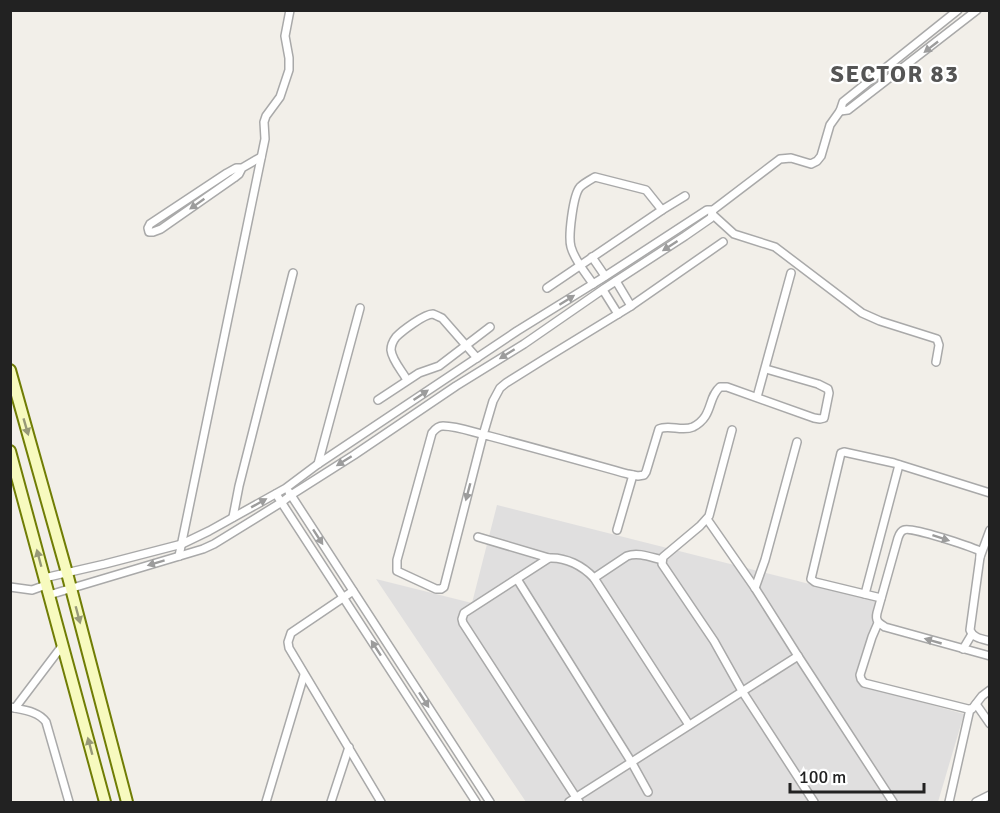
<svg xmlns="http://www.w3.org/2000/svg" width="1000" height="813" font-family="Signika,sans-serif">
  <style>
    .residential { fill: #e0dfdf }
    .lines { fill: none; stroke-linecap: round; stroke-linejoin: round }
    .street-casing { stroke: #a9a9a9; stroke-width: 10 }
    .secondary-casing { stroke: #707d05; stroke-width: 14 }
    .street { stroke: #fff; stroke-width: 7 }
    .secondary { stroke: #f7fabf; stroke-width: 10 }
    .oneway { fill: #9c9c9c }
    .oneway2 { fill: #979978 }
    .labels { text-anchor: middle; stroke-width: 4.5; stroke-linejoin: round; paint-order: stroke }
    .district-label { font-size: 24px; font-weight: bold; letter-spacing: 1.5px; fill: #555; stroke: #fff }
  </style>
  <rect width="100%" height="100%" fill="#f2efe9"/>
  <path class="residential" d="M497 505 794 580 882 603 860 685 964 714 938 802H526L376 579 472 603Z"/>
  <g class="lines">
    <defs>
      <g id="street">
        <path d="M840 111 848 110 977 10"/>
        <path d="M242 168 239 174 234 178 161 229 153 232H149L148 228 150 224 227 173 236 168H242L261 157"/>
        <path d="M712 214 734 234 775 247 862 313 880 321 937 339 939 345 936 362"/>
        <path d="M723 242 631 306 546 358 506 383 500 388 493 401 483 435 444 587 441 589H436L397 571V560L432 433C435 429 438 426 443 426 458 426 475 433 489 436 535 448 581 461 628 474L638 476 644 475 646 472 659 429C669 424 682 432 693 427 714 416 707 398 720 387H727L814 418 820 419 824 418 829 393 828 389 818 384 766 369"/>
        <path d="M592 257 605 276"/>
        <path d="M616 281 631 306"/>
        <path d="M593 284C585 272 575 261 571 247 568 237 573 195 580 187 584 183 590 180 595 177L646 190 662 210"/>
        <path d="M547 288 662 210 685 196"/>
        <path d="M603 290 618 314"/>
        <path d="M407 380C402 371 392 360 391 350 391 345 393 341 396 337 402 331 424 314 433 314 436 315 439 317 442 318L477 358"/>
        <path d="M757 397 791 273"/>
        <path d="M378 400 419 373 439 366 490 327"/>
        <path d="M732 430 709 516 700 526 663 557 662 564 714 641 742 691 814 802"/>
        <path d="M318 464 360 308"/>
        <path d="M289 492 490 802"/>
        <path d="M276 494 476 802"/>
        <path d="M233 517 239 486 293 273"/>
        <path d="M707 519 755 588 798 656 893 802"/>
        <path d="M617 530 633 475"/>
        <path d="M478 537 549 558"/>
        <path d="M179 556 265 139 264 122 266 116 280 97 289 70V58L285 36 290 10"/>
        <path d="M980 557 990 530"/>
        <path d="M44 578 105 564 182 544 209 531 286 488 318 464 517 331 601 279 707 210H713L780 159 791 158 811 164 817 161 821 156 830 125 840 111 843 102 958 10"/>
        <path d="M594 578 627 556C638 552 650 557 662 560"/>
        <path d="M517 579 632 763 648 792"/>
        <path d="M10 587 32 590 46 585"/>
        <path d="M755 588 765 560 797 442"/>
        <path d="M353 591 291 633 288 642 289 648 381 802"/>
        <path d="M865 594 899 465"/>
        <path d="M49 595 203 549 214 544 282 502 291 495 354 455 456 386 524 344 605 288 685 236 711 218 713 210"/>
        <path d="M881 598 815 582 811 579 841 453 844 452 894 463 990 493"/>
        <path d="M878 623 872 637 860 675 861 679 864 683 968 709H972L982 696 990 690"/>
        <path d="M990 641C982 639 973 638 970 630L980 557V551C971 547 911 526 904 530 901 531 899 535 898 538L877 613C875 621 879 623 885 627L990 656"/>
        <path d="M963 649 972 634"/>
        <path d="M976 704 990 724"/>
        <path d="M10 707C23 710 38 711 46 722L69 802"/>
        <path d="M15 708 62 646"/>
        <path d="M266 802 304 675"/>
        <path d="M331 802 349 747"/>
        <path d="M569 802 798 656"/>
        <path d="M579 802 463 623 462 619 464 613 549 558C566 557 583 566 594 578L689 725"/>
        <path d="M949 802 970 709"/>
        <path d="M976 802 990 795"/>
      </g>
      <g id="secondary">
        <path d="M10 370 67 573 127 802"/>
        <path d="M10 451 105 802"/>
      </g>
    </defs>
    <use href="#street" class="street-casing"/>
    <use href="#secondary" class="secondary-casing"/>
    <use href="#street" class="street"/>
    <use href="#secondary" class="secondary"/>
  </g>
  <defs><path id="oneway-solid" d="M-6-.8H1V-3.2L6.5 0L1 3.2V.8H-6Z" transform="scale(1.5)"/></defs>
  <g class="oneway">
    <use href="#oneway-solid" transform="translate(931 47) rotate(142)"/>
    <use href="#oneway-solid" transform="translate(197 204) rotate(145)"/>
    <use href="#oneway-solid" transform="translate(670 246) rotate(147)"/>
    <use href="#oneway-solid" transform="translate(567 300) rotate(-32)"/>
    <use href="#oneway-solid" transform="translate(507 354) rotate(148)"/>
    <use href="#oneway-solid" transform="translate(421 395) rotate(-34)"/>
    <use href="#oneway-solid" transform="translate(344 461) rotate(148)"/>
    <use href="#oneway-solid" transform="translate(468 492) rotate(105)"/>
    <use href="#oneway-solid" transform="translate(259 503) rotate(-29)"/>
    <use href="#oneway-solid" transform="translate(318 537) rotate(57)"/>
    <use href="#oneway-solid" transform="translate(941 538) rotate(18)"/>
    <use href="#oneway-solid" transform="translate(156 563) rotate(163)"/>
    <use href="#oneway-solid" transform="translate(933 641) rotate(-164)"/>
    <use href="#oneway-solid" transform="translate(376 648) rotate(-123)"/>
    <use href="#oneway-solid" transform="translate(424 700) rotate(57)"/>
  </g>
  <g class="oneway2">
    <use href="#oneway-solid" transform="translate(26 427) rotate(74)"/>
    <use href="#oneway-solid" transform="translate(39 558) rotate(-105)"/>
    <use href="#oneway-solid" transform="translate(78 615) rotate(75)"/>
    <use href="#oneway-solid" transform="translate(90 746) rotate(-105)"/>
  </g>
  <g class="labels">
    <g class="district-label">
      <text x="895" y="82">SECTOR 83</text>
    </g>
  </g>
  <rect width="1000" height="813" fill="none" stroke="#222222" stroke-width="24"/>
  <path d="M790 783v9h134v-9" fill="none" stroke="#222222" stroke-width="3"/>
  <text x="799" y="783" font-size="18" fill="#222222" stroke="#ffffff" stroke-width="4.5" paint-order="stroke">100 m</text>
</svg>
